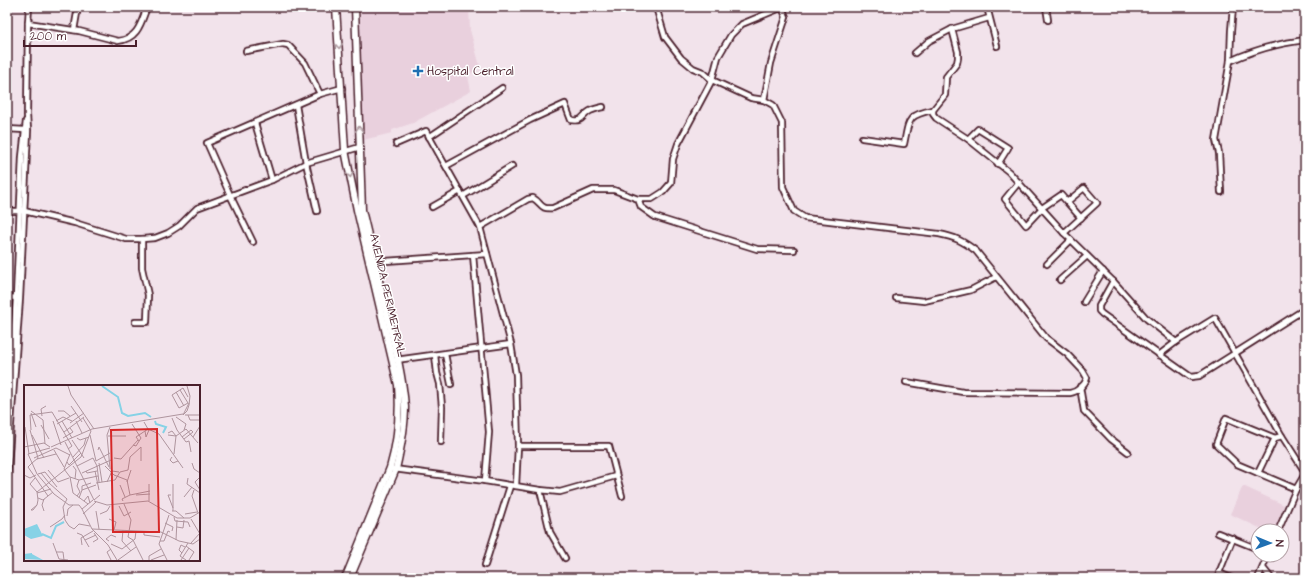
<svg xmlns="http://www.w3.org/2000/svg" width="1312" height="585" font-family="'Architects Daughter',sans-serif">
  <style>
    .built { fill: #e9d0dd }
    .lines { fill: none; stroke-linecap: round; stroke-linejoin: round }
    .street-casing { stroke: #4a1f2b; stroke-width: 8 }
    .secondary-casing { stroke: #4a1f2b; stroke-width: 9 }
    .street { stroke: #fff; stroke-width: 4.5 }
    .secondary { stroke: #fff; stroke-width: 6 }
    .oneway { stroke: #ae9aa0 }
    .poi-dot { fill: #1f6fb2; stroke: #fff; stroke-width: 1.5 }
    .labels { text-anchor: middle; stroke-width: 3; stroke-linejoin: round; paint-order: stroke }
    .poi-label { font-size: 12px; fill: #4a1f2b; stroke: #fff; text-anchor: start }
    .street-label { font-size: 12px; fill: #4a1f2b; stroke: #fff }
    .inset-river { fill: none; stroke: #86d2e6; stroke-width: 2 }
    .inset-road { fill: none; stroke: #af959e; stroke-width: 1 }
    .view { fill: #d62828; fill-opacity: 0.15; stroke: #d62828; stroke-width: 2 }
    .inset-edge { fill: none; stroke: #4a1f2b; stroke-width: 2 }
  </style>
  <rect width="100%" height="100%" fill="#f2e3eb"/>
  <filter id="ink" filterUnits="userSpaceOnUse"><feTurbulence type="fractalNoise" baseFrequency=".025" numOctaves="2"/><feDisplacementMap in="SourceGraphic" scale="8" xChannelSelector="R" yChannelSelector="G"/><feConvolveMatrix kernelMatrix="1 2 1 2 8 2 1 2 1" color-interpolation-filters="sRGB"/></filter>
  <g filter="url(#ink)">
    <g class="built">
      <path d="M360 7H469L470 30 480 66 468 76 471 91 413 123 392 130V133L363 140Z"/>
      <path d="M1305 142V176L1298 143Z"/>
      <path d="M1243 486 1284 505 1274 531H1266L1230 514Z"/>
    </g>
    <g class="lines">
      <defs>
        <g id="street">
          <path d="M656 7 665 37 681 58 693 68 703 72 712 80 751 98 764 100 773 105 782 123 783 187 794 211 805 218 939 234C955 237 963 241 976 251L1046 338 1067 354 1083 371 1087 378C1085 385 1077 392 1070 393L963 392 906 382"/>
          <path d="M987 7 997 46"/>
          <path d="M1046 7 1048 20"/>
          <path d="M28 23 79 31 118 41C138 39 141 23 147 7"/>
          <path d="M952 29 958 52V58L957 63 946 77 945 95 933 110V114L936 118 968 139 1009 172 1064 233 1113 281 1147 319 1176 342"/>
          <path d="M74 30 77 13"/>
          <path d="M246 51 283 44 288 45 305 63 320 94"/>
          <path d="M915 53 929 41 952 29 989 18"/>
          <path d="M1230 61C1254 50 1279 43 1305 40"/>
          <path d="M764 100 771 63 786 17 782 7"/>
          <path d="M296 105 306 163 317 211"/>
          <path d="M255 123 272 180"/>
          <path d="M7 129 25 130"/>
          <path d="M429 137 502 88"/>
          <path d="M862 138 904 144C909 120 907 115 933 110"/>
          <path d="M968 139 978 129 1008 148 998 164"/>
          <path d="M396 144 426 131 480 227 511 344 516 375 518 446 516 486"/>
          <path d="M446 166 530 120 565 104 571 120C584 122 581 116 590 111 594 109 598 108 603 107"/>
          <path d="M1019 182 1005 199 1026 225 1042 208 1061 195 1067 202 1084 188 1097 203 1064 233"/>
          <path d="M1221 192 1219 153 1216 140 1230 61 1231 31 1233 7"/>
          <path d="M463 196 512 166"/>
          <path d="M638 199 641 207 655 217 757 249 794 250"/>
          <path d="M1067 202 1081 218"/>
          <path d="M432 207 460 191"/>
          <path d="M7 211H24L75 223 126 239H142L155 238 168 233 179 226 197 208 272 180 306 163 360 147"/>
          <path d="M480 227 528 199 533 198C542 203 540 210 553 208L593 190H614L638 199H652L663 192 671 183 673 159 678 144 712 80 718 57 731 35 742 24 783 7"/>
          <path d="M253 242 230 195 207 143 320 94 342 88"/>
          <path d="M473 255 489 432 485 481"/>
          <path d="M371 262 487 254"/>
          <path d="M1047 264 1071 240"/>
          <path d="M1060 280 1087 256"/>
          <path d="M1113 281 1099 306V311L1102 314 1191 377 1199 376 1305 309"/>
          <path d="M7 297 17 298"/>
          <path d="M896 298 924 301 971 290 996 277"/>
          <path d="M1084 302 1103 271"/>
          <path d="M135 322H147L148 295 142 268V239"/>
          <path d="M445 354 451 384"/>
          <path d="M435 355 437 373 440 384 442 407 441 442"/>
          <path d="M1159 355 1176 342 1215 318 1282 436 1305 472"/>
          <path d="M396 360 511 344"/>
          <path d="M1080 387 1084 411 1111 439 1128 452"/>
          <path d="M1282 436 1275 438 1226 418 1216 444 1237 464 1296 489"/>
          <path d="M7 437 16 298 22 157 26 121"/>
          <path d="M518 446H609L622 496"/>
          <path d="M394 469 485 481 540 490 560 492 616 476"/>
          <path d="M1258 473 1275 438"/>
          <path d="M7 480 20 298 28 130 27 115 28 23 29 7"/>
          <path d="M540 490 550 532 565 558"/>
          <path d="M1278 531 1296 489 1305 474"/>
          <path d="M1218 533 1258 549"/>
          <path d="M485 565 510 486"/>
          <path d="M1263 568 1271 578"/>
          <path d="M1231 578 1219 573 1233 538"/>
          <path d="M1258 578 1268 555"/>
        </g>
        <g id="secondary">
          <path d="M336 7 345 150 357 210 398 385C400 413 398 441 390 468L347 574 344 578"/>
          <path d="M350 578 396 469C400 452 405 425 405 407 404 391 401 375 398 360L362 210 355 7"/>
        </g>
      </defs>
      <use href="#street" class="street-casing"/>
      <use href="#secondary" class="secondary-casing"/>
      <use href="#street" class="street"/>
      <use href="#secondary" class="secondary"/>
    </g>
    <defs><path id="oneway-chevron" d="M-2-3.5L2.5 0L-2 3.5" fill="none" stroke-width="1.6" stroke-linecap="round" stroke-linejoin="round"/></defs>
    <g class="oneway">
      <use href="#oneway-chevron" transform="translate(339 46) rotate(86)"/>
      <use href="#oneway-chevron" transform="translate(359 129) rotate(-92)"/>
      <use href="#oneway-chevron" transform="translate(350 175) rotate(79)"/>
    </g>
  </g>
  <path class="poi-dot" d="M416 65h4v4h4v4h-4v4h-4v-4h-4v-4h4z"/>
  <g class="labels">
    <g class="poi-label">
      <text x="427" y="75">Hospital Central</text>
    </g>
    <g class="street-label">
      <text transform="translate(388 295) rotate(77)" y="4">AVENIDA PERIMETRAL</text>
    </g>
  </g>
  <g transform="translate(24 385)">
    <rect width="176" height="176" fill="#f2e3eb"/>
    <path d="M13 139 19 151 7 154 0 150V144ZM8 168V169L19 175 0 174V169Z" fill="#86d2e6"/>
    <path class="inset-river" d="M78 1 94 12 98 28 104 31 121 28 127 32M131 36 132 39 142 42 139 48M18 149 27 153 32 141 40 137"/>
    <path class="inset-road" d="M44 1 47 10 70 44M163 1 166 11 165 20 163 26 159 30 165 18M156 5 164 18 155 23 148 10 159 3 164 12M152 7 160 21M47 21 58 37M7 26 19 35 21 59M34 26H40L46 31M7 28 12 42M6 30 28 27 48 61 44 64M6 30 7 45M161 30H176M164 30 166 35H176M18 31 17 24 22 21M152 32 162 39 160 45M148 33 153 45 162 57 165 56 167 67M29 36 37 60M32 36 39 32 48 36M38 36 48 53M52 36 58 48M120 37 124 44 135 49 159 83M46 38 60 28M33 39 52 28M108 39 117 53 112 61 109 60M17 40 25 54M1 42 5 69M86 42 83 50 86 84M6 45 14 73 8 78M121 46 122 52 125 45M40 47 60 32M144 48 148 46 152 51 162 44 174 58M8 50 20 73M66 50 72 76 86 68M144 50 152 51 150 69M84 51H102M158 52 167 45 169 47 160 54M169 52 176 41M39 53 49 47 46 43M53 53 56 55 65 52M48 55 60 73M115 56 112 52 124 44M41 57 70 115 76 110M0 62 20 58 26 62M27 62 68 44 159 29M26 63 4 69 13 89 30 109 45 120H55L58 124 69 115M32 63 46 70M30 65 40 82M74 65 75 62 85 82M49 72 60 60 62 53M148 72 146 75 149 78 154 76M10 73 32 63M69 73 73 81 75 97M90 73 97 74 114 55M13 74 32 69M43 77 45 80 57 68M8 78 4 82 24 111M75 78 78 97M168 78 170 84 176 88M49 81 52 85 51 94M53 81 69 73M81 81 90 90 103 95 106 110M40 84 46 92 55 95 74 91M40 84 46 69M24 85 34 97 45 93M62 86 63 88 73 86M71 86 75 105M17 88 25 98M58 88 87 75M14 89 21 87 33 102M0 90 6 93 12 90M46 92 49 108 64 119M176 92 171 97 176 105M11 93 6 99 13 107 14 115 13 120 9 125H7L13 120M164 93 163 99 176 108M83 97 88 86 95 87M103 97 107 85M25 98 43 114 39 122 41 135 45 141 50 144 55 139 66 141M72 98 91 95 96 87 104 85 106 72 117 62V76M96 100 101 112M58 105V101L67 98M170 105 168 111 174 128M13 107 57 72 67 46 59 33M13 108 27 104M112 110 126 109M147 110H144L149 123M53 111 56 107 53 101 55 95M160 112 168 102M14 113 19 115 29 107M55 113 58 105 72 100M60 116 64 111 66 118M70 116 83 120 124 116 153 133H166L176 127M99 116 98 114 106 110 126 106M125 116V99M100 119 107 135 104 152 109 155 119 175M95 121 100 131 107 127M58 124 68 144 84 160 93 175M20 126 18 120 20 114M72 126 75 144M148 126H152L160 133M149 126V99M59 129 72 117M76 129 83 126 86 121M161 129 173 127M43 131 44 124 49 120M150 132 151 136 164 137 166 142M85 134 92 137 90 145M167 134 176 149M141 138 149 142 148 146M26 142 38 134 41 130M153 142 159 143 160 135M68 144 137 147 155 156 169 159 176 154M99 145 98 156 107 166M120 146V150L136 152M53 148 58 150 65 162M61 155 72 150M152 155 153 135M85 156 82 154 87 150 92 152M136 156H140L144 146 146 147M69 157 74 154 70 148M29 158 35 174 44 175M167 158 176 148M87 159 98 164 111 154 112 146M58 160 57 153 69 146M162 161 170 167 165 175M87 164 83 167 87 175M32 167H39L40 175M158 168 155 165 157 160 161 162M94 175 112 162M125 175V171L137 164M127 175 140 170M143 175 135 159 145 130M157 175 165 163M162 175 156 171 164 158"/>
    <path class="view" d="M133 44 135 147H89L87 45Z"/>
    <rect width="176" height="176" class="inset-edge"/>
  </g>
  <rect width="1312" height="585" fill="none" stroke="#fff" stroke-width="24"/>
  <rect x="12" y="12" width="1288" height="561" fill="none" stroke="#4a1f2b" stroke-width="1.5" filter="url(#ink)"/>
  <g transform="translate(1270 543) rotate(91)"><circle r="19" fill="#ffffff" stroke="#b7a5aa"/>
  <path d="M0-3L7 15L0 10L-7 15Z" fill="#1f6fb2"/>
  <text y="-6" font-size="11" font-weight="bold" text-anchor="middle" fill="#4a1f2b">N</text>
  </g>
  <path d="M24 40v6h112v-6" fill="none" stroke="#4a1f2b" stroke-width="2"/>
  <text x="30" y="40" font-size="12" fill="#4a1f2b" stroke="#ffffff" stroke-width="3" paint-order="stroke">200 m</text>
</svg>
